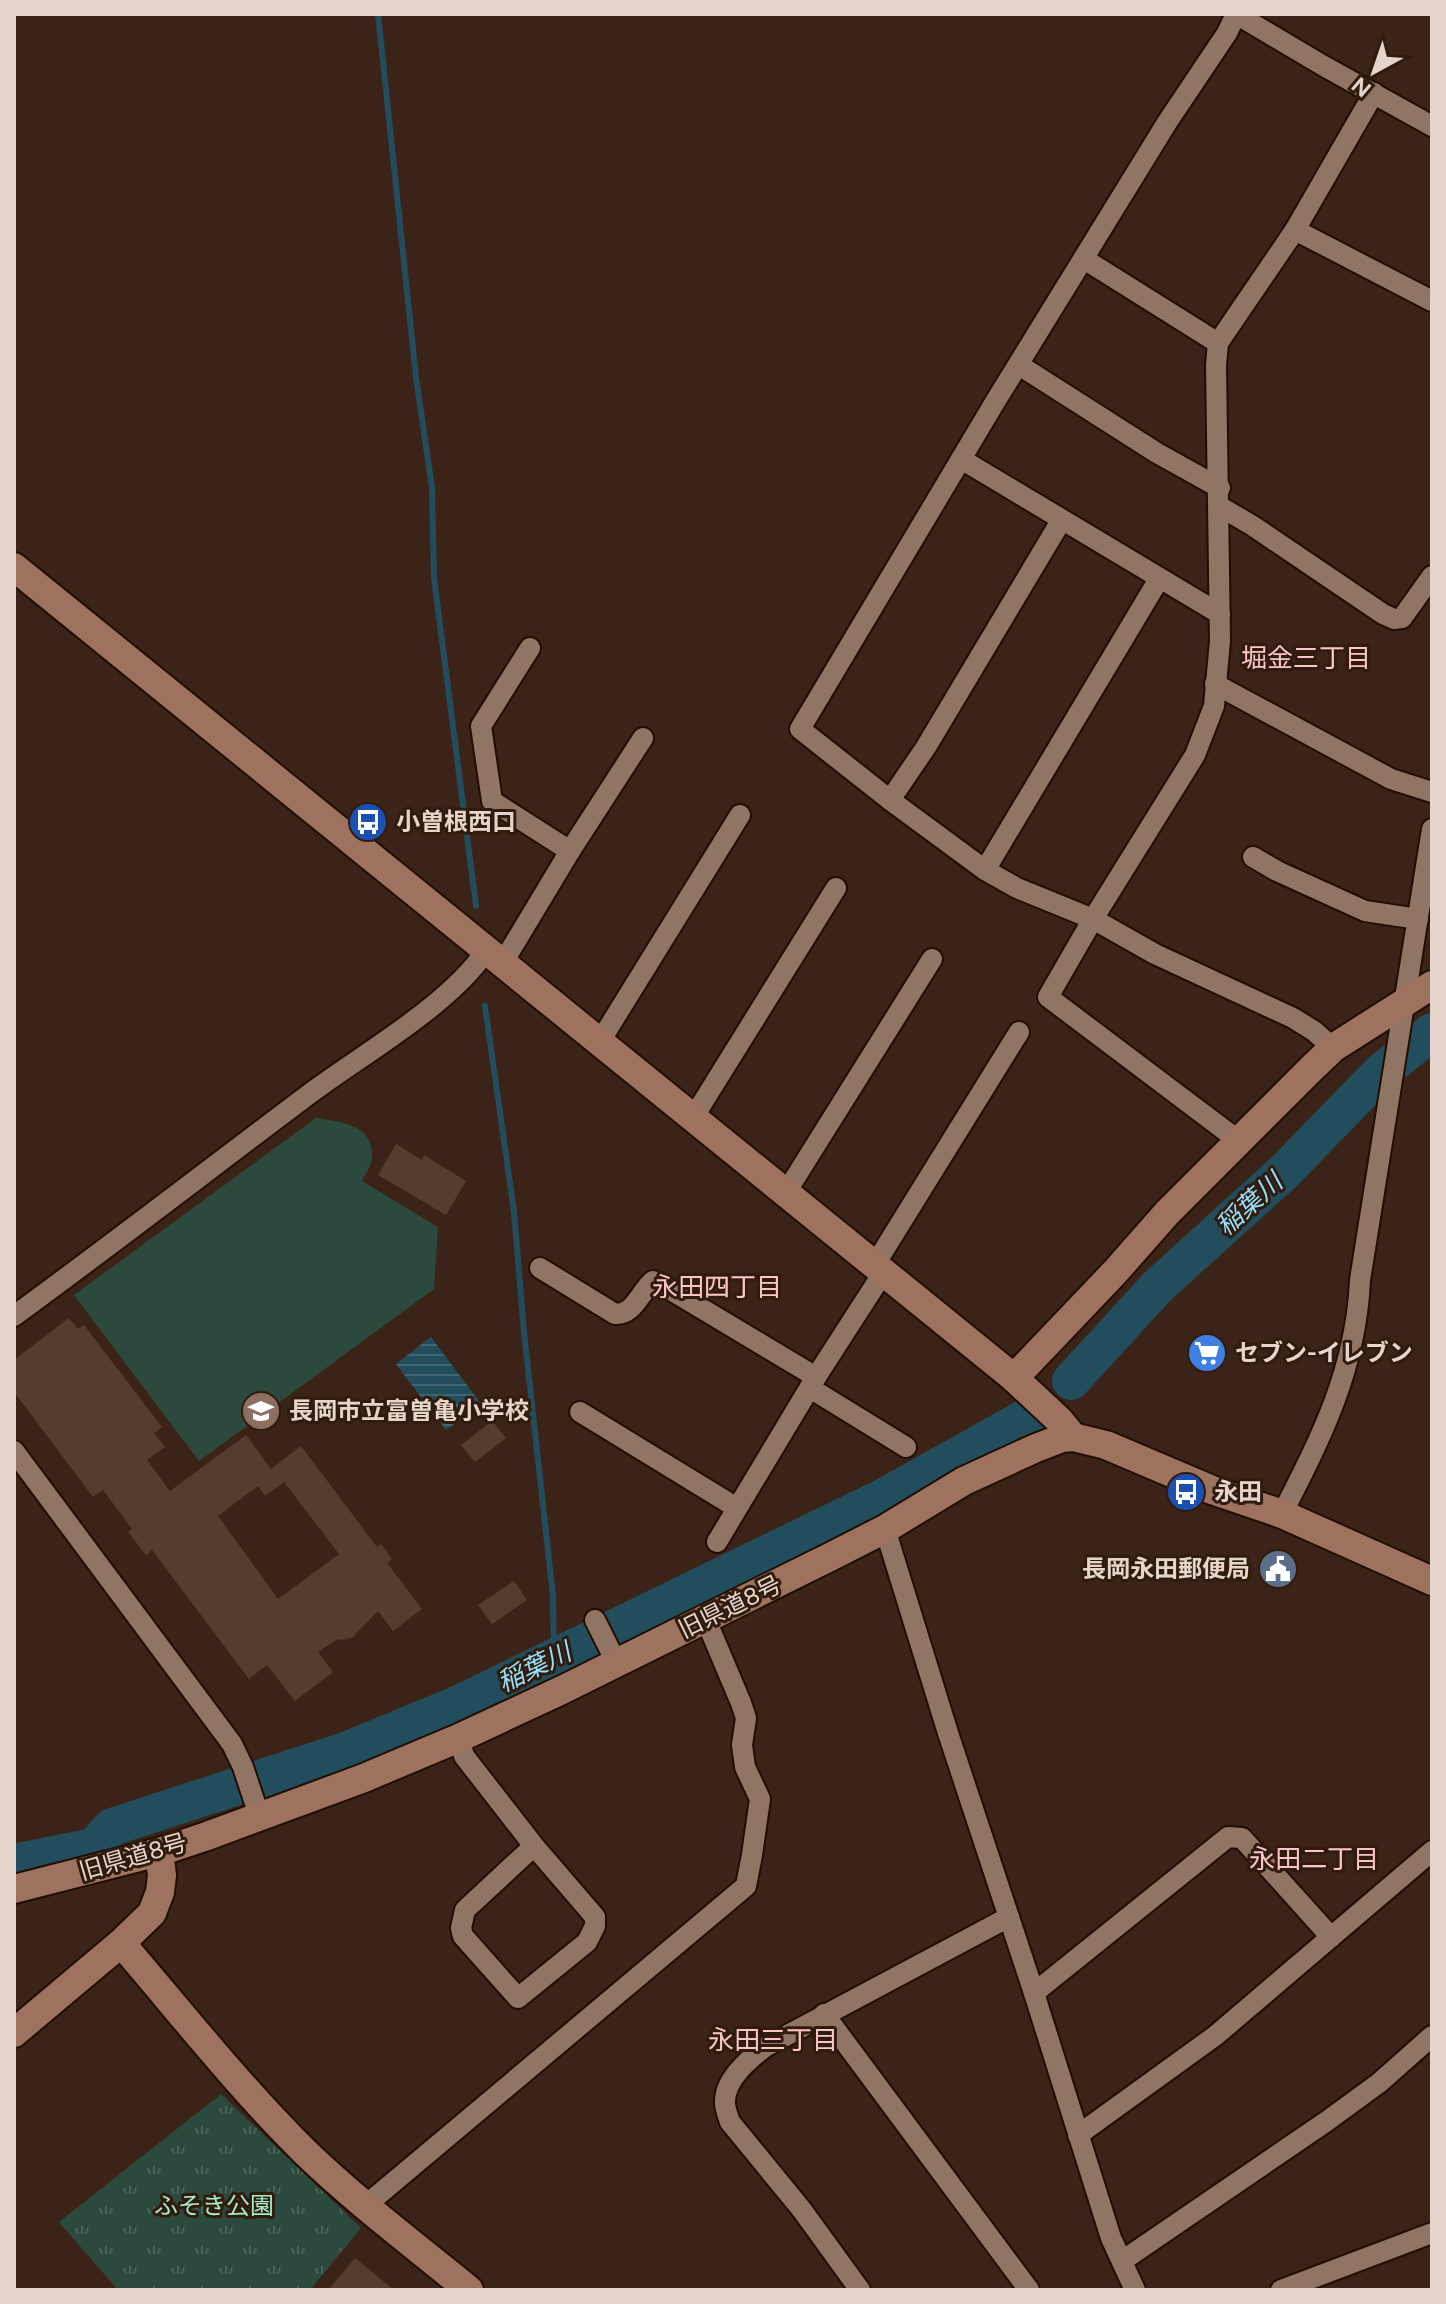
<svg xmlns="http://www.w3.org/2000/svg" width="1446" height="2304" font-family="Figtree,'Noto Sans JP',sans-serif">
  <style>
    .grass { fill: #2b4a3d }
    .park { fill: url(#park-tufts) }
    .water { fill: url(#water-rules) }
    .lines { fill: none; stroke-linecap: round; stroke-linejoin: round }
    .stream { stroke: #214d5c; stroke-width: 6 }
    .river { stroke: #214d5c; stroke-width: 38 }
    .building { fill: #553c2e; fill-rule: evenodd }
    .street-casing { stroke: #210d02; stroke-width: 24 }
    .secondary-casing { stroke: #210d02; stroke-width: 32 }
    .street { stroke: #907565; stroke-width: 20 }
    .secondary { stroke: #9d735f; stroke-width: 28 }
    .labels { text-anchor: middle; stroke-width: 6; stroke-linejoin: round; paint-order: stroke }
    .poi-label { font-size: 24px; font-weight: bold; fill: #e5d5cd; stroke: #301b0d; text-anchor: start }
    .street-label { font-size: 24px; fill: #e5d5cd; stroke: #301b0d }
    .park-label { font-size: 24px; fill: #a4eccb; stroke: #301b0d }
    .neighbourhood-label { font-size: 26px; fill: #f9c5ca; stroke: #301b0d }
    .water-label { font-size: 26px; font-style: italic; fill: #94e0fc; stroke: #301b0d }
  </style>
  <defs>
    <pattern id="park-tufts" width="24" height="20" patternUnits="userSpaceOnUse" patternTransform="scale(2)"><rect width="24" height="20" fill="#2b4a3d"/><path d="M3 7l-1-3M5 7V3M7 7l1-3M15 17l-1-3M17 17v-4M19 17l1-3" fill="none" stroke="#4a6358"/></pattern>
    <pattern id="water-rules" width="6" height="5" patternUnits="userSpaceOnUse" patternTransform="scale(2)"><rect width="6" height="5" fill="#214d5c"/><path d="M0 2.5h6" fill="none" stroke="#416672"/></pattern>
  </defs>
  <rect width="100%" height="100%" fill="#3b2417"/>
  <path class="grass" d="M316 1118C340 1122 375 1124 372 1158 372 1165 365 1174 362 1181L438 1227 434 1289 199 1461 74 1295Z"/>
  <path class="park" d="M221 2094 361 2228 310 2290H118L59 2222Z"/>
  <path class="water" d="M431 1337 481 1404 446 1430 396 1364Z"/>
  <g class="lines">
    <g class="stream">
      <path d="M378 14 416 377 432 488 434 578 476 906"/>
      <path d="M485 1006 514 1212 524 1332 553 1596 554 1657"/>
    </g>
    <g class="river">
      <path d="M1071 1381 1157 1287 1286 1170 1381 1072 1432 1032"/>
      <path d="M14 1863 94 1847 112 1827 348 1750 459 1704 884 1497 1034 1413"/>
    </g>
  </g>
  <g class="building">
    <path d="M396 1144 422 1160 424 1155 466 1181 446 1215 378 1175Z"/>
    <path d="M69 1318 78 1329 84 1325 162 1427 154 1433 165 1447 147 1460 170 1491 246 1435 271 1469 301 1446 377 1547 381 1544 392 1559 387 1563 422 1609 393 1631 378 1611 353 1637 343 1640 338 1639 318 1652 333 1672 295 1701 267 1665 249 1679 152 1550 146 1555 128 1532 132 1529 103 1490 93 1497 14 1392V1360ZM284 1482 339 1554 278 1599 218 1516 258 1486 265 1496Z"/>
    <path d="M492 1421 506 1438 475 1462 461 1445Z"/>
    <path d="M514 1581 527 1600 492 1624 478 1605Z"/>
    <path d="M355 2258 394 2290H328Z"/>
  </g>
  <g class="lines">
    <defs>
      <g id="street">
        <path d="M1236 14 1227 33 1168 121 995 402 800 729 890 800 985 870 1017 888 1093 919 1155 954 1293 1018 1314 1031 1333 1048"/>
        <path d="M1236 14 1322 65 1432 126"/>
        <path d="M1295 230 1432 301"/>
        <path d="M1084 259 1218 343"/>
        <path d="M1019 365 1157 453 1220 488"/>
        <path d="M961 459 1220 614"/>
        <path d="M1219 506 1253 526 1383 614 1394 619 1402 618 1432 576"/>
        <path d="M530 648 481 726 492 801 570 851"/>
        <path d="M1215 684 1391 779 1432 792"/>
        <path d="M890 800 926 747 1061 521"/>
        <path d="M1253 857 1277 871 1365 911 1418 919"/>
        <path d="M985 870 1159 579"/>
        <path d="M502 964 570 851 643 738"/>
        <path d="M599 1043 740 815"/>
        <path d="M693 1118 836 888"/>
        <path d="M1239 1141 1048 997 1093 919 1195 755 1214 706 1220 641 1216 365 1218 343 1295 230 1374 93"/>
        <path d="M785 1194 932 959"/>
        <path d="M874 1266 1019 1032"/>
        <path d="M540 1268 615 1314C634 1315 640 1292 653 1281L659 1283 816 1377"/>
        <path d="M14 1316C114 1243 212 1167 312 1092 366 1052 448 1006 486 951"/>
        <path d="M810 1388 906 1447"/>
        <path d="M580 1412 737 1508"/>
        <path d="M14 1451 232 1744 243 1767 260 1818"/>
        <path d="M1282 1514C1322 1436 1356 1369 1360 1280L1432 829"/>
        <path d="M885 1529 948 1733 1034 1993 1111 2238 1135 2290"/>
        <path d="M717 1542 816 1377 883 1273"/>
        <path d="M595 1620 616 1662"/>
        <path d="M459 1738 464 1756 534 1846 595 1917V1926L587 1942 518 1998 463 1936 461 1928 465 1910 534 1846"/>
        <path d="M1034 1993 1228 1837 1242 1838 1331 1937"/>
        <path d="M824 2014 1029 2290"/>
        <path d="M1078 2135 1215 2036 1432 1851"/>
        <path d="M365 2206 746 1886 752 1855 760 1799 745 1767 742 1745 746 1718 741 1703 706 1620"/>
        <path d="M1122 2261 1327 2121 1379 2083 1432 2036"/>
        <path d="M860 2290 802 2210 730 2122C728 2116 725 2109 725 2103 724 2080 748 2060 765 2047L1009 1917"/>
        <path d="M1281 2290 1432 2233"/>
      </g>
      <g id="secondary">
        <path d="M14 567 1014 1378 1059 1420 1073 1437"/>
        <path d="M1014 1378 1115 1272 1167 1213 1312 1068 1333 1048 1432 985"/>
        <path d="M14 1889 159 1852 207 1836 364 1778 459 1738 562 1690 832 1556 885 1529 964 1481 1036 1448 1062 1438 1073 1437 1106 1445 1212 1490 1282 1514 1432 1581"/>
        <path d="M121 1943C182 2014 240 2088 306 2153 357 2202 414 2245 469 2290"/>
        <path d="M14 2033 121 1943 152 1913 160 1892 162 1875 159 1852"/>
      </g>
    </defs>
    <use href="#street" class="street-casing"/>
    <use href="#secondary" class="secondary-casing"/>
    <use href="#street" class="street"/>
    <use href="#secondary" class="secondary"/>
  </g>
  <defs>
    <symbol id="bus-disc" viewBox="-11 -11 22 22"><circle r="9.5" fill="#1a4fb4" stroke="#301b0d"/><path d="M-5-6H5V4H4V6H2V4H-2V6H-4V4H-5ZM-3.5-4V0h7V-4ZM-3.5 1.2v1.5H-2V1.2ZM2 1.2v1.5H3.5V1.2Z" fill="#fff"/></symbol>
    <symbol id="supermarket-disc" viewBox="-11 -11 22 22"><circle r="9.5" fill="#3f7fe0" stroke="#301b0d"/><path d="M-6-5.5h2.5l.6 2H6L4.5 2H-2.5L-4.4-4H-6ZM-1.5 3.2a1.3 1.3 0 1 0 .1 0ZM3 3.2a1.3 1.3 0 1 0 .1 0Z" fill="#fff"/></symbol>
    <symbol id="school-disc" viewBox="-11 -11 22 22"><circle r="9.5" fill="#8d6e63" stroke="#301b0d"/><path d="M0-5L7-2L0 1L-7-2ZM-4 1L0 2.5L4 1V4Q0 6-4 4Z" fill="#fff"/></symbol>
    <symbol id="civic-disc" viewBox="-11 -11 22 22"><circle r="9.5" fill="#5c6f8a" stroke="#301b0d"/><path d="M-.6-6.5H3V-4.5H.6V-3L4-1V1h2V6H-6V1h2V-1L-.6-3ZM-1.2 2.5V6h2.4V2.5Z" fill="#fff"/></symbol>
  </defs>
  <g fill-rule="evenodd">
    <use href="#bus-disc" x="346" y="800" width="44" height="44"/>
    <use href="#supermarket-disc" x="1185" y="1331" width="44" height="44"/>
    <use href="#school-disc" x="239" y="1389" width="44" height="44"/>
    <use href="#bus-disc" x="1164" y="1470" width="44" height="44"/>
    <use href="#civic-disc" x="1256" y="1547" width="44" height="44"/>
  </g>
  <g class="labels">
    <g class="poi-label">
      <text x="396" y="830">小曽根西口</text>
      <text x="1235" y="1361">セブン-イレブン</text>
      <text x="289" y="1419">長岡市立富曽亀小学校</text>
      <text x="1214" y="1500">永田</text>
      <text x="1250" y="1577" text-anchor="end">長岡永田郵便局</text>
    </g>
    <g class="street-label">
      <text transform="translate(730 1607) rotate(-26)" y="8">旧県道8号</text>
      <text transform="translate(133 1857) rotate(-16)" y="8">旧県道8号</text>
    </g>
    <g class="park-label">
      <text x="214" y="2214">ふそき公園</text>
    </g>
    <g class="neighbourhood-label">
      <text x="1306" y="667">堀金三丁目</text>
      <text x="717" y="1296">永田四丁目</text>
      <text x="1314" y="1868">永田二丁目</text>
      <text x="773" y="2049">永田三丁目</text>
    </g>
    <g class="water-label">
      <text transform="translate(1249 1204) rotate(-42)" y="9">稲葉川</text>
      <text transform="translate(534 1667) rotate(-26)" y="9">稲葉川</text>
    </g>
  </g>
  <rect width="1446" height="2304" fill="none" stroke="#e5d5cd" stroke-width="32"/>
  <g transform="translate(1374 72) rotate(220)" stroke="#301b0d" stroke-width="6" paint-order="stroke">
  <path d="M0-6L14 30L0 20L-14 30Z" fill="#e5d5cd"/>
  <text y="-12" font-size="22" font-weight="bold" text-anchor="middle" fill="#e5d5cd">N</text>
  </g>
</svg>
